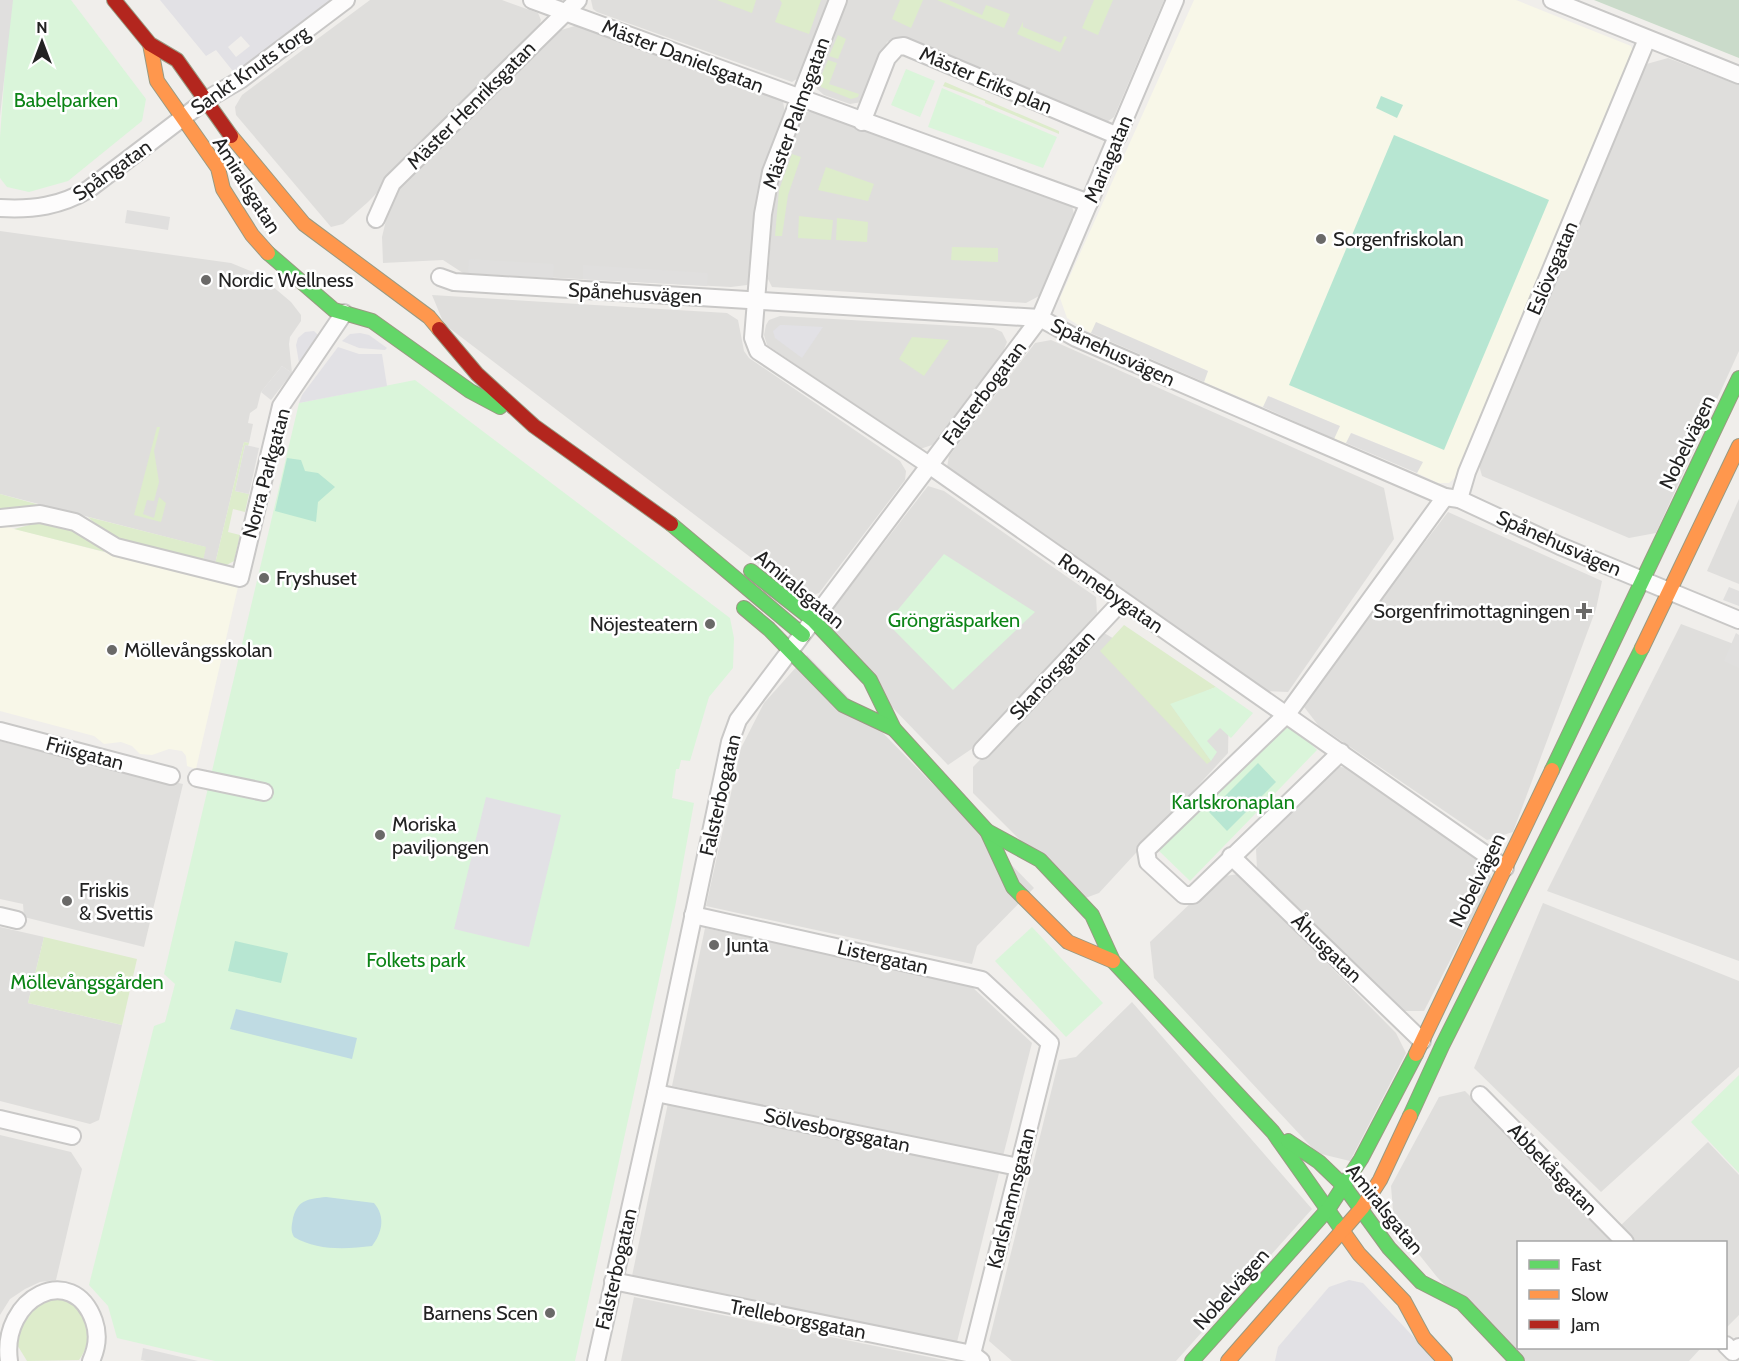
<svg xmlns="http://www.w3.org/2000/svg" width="1739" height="1361" font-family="Cabin,sans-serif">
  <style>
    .residential { fill: #dfdedc }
    .education { fill: #f8f7e8 }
    .grass { fill: #ddeccb }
    .cemetery { fill: #cadbca }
    .park { fill: #daf5da }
    .pitch { fill: #b7e6d2 }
    .parking { fill: #e0dfde }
    .plaza { fill: #e2e1e5; fill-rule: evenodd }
    .water { fill: #bfdbe3 }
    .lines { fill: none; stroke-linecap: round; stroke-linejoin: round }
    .street-casing { stroke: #c9c8c7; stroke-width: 20 }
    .fast-casing { stroke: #999a82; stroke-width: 16 }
    .slow-casing { stroke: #999a82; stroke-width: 16 }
    .jam-casing { stroke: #999a82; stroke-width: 16 }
    .street { stroke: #fdfcfc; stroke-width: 16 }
    .fast { stroke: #63d668; stroke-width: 14 }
    .slow { stroke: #ff974d; stroke-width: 14 }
    .jam { stroke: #b3261e; stroke-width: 14 }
    .poi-dot { fill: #6a6968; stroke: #fff; stroke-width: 2 }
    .labels { text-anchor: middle; stroke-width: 5; stroke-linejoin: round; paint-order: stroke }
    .street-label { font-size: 20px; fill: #222; stroke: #fff }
    .park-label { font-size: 20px; fill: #0c8416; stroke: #fff }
    .poi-label { font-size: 20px; fill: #222; stroke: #fff; text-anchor: start }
  </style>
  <rect width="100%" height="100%" fill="#f0eeeb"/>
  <g class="residential">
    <path d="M370 0H502L538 13 541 20 539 27 368 202 343 224 331 227 236 115 235 107 242 95Z"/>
    <path d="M591 0H830L800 77 792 82 597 12 593 9Z"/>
    <path d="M846 0H1164L1114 117 1107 122 899 37 887 42 862 102 850 104 824 95 817 89 815 80Z"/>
    <path d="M578 25 783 101 785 114 760 178 750 282 747 285 731 287 463 273 443 260 383 263 382 237 392 195 558 31Z"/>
    <path d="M1668 58 1739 85V351L1656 533 1629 538 1482 476 1477 458 1643 65Z"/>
    <path d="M806 112H817L1072 206 1074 214 1039 296 1026 303 772 287 768 279 774 190 800 118Z"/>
    <path d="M0 231 231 263 258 274 291 302 301 315V321L290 337 289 344 292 373 282 366 261 392 257 408 250 413 248 423 253 424 249 443 244 442 215 564 203 561 205 547 0 494Z"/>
    <path d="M432 295 727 313 738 320 744 351 749 358 900 461 906 471 905 480 819 593 804 598 444 324Z"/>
    <path d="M780 316 993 328 1002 332 1007 342 1002 354 932 445 920 449 767 345 764 335 766 325 769 320Z"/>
    <path d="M1051 340 1384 488 1394 539 1288 692 1264 691 954 476 947 467 949 456 1035 343Z"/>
    <path d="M928 486 944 491 1096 597 1097 613 973 748 948 765 831 644 824 620Z"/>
    <path d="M1739 499V584L1707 571Z"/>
    <path d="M1448 512 1602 581 1596 609 1513 832 1487 840 1318 725 1301 703Z"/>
    <path d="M1681 624 1739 646V961L1547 891Z"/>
    <path d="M1104 633 1229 705 1228 753 1099 893 1080 900 973 793V767Z"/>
    <path d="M807 655 1034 888 977 946 972 964 706 906 741 748 764 703Z"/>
    <path d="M0 741 151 780 152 777 183 784 144 947 24 917 23 904 0 899Z"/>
    <path d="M1334 766 1354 769 1477 856 1492 879 1424 1011H1400L1257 869 1256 849Z"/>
    <path d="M1239 874 1396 1033 1406 1053 1350 1161 1317 1153 1154 978 1150 942 1218 877Z"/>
    <path d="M1543 903 1739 981V1067L1601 1192 1474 1068Z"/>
    <path d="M0 927 44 937 28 1003 122 1025 99 1120 90 1124 0 1101Z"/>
    <path d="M705 928 970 985 1032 1043 1003 1156 672 1086Z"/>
    <path d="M1132 1002 1312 1209 1176 1361H1012L989 1341 1059 1060 1076 1057Z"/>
    <path d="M1465 1091 1616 1242H1518V1348H1701L1689 1361H1518L1437 1277 1394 1223 1391 1186 1439 1097Z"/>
    <path d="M668 1103 999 1173 957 1342 632 1276Z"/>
    <path d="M0 1135 71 1152 82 1169 56 1280 40 1282 25 1289 10 1299 0 1315Z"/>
    <path d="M1708 1142 1739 1175V1315L1726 1328V1242H1635L1619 1227Z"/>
    <path d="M634 1297 949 1361H621Z"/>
  </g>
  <g class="education">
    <path d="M1194 0H1516L1631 46 1633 52 1459 474 1449 483H1438L1417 473 1422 462 1352 433 1346 443 1334 439 1339 426 1269 396 1263 407 1204 382 1208 371 1096 323 1091 333 1067 318 1060 298Z"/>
    <path d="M0 525 238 587 196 769 187 766 186 756 182 751 169 749 152 755 140 754 132 746 121 742 104 744 94 736 0 711Z"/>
  </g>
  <g class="grass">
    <path d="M717 0H756L752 13Z"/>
    <path d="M780 0H821L809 34 775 22 782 3Z"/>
    <path d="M900 0H923L911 28 892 19Z"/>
    <path d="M937 0H949L982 15 986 5 1010 14 1004 28Z"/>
    <path d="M1094 0H1113L1098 35 1082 28Z"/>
    <path d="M1023 22V27L1061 43 1064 36 1067 37 1060 52 1017 34Z"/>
    <path d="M838 35 846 39 838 59 829 56Z"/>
    <path d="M828 60 837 63 829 84 859 94 858 97 851 99 821 87 820 79Z"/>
    <path d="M945 82 1059 131V134L985 103V101L943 86Z"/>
    <path d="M792 154 801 157 788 195 782 236H775L779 190Z"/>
    <path d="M826 167 874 184 868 201 818 190Z"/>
    <path d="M799 216 833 220 831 240 798 238Z"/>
    <path d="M837 218 868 222 867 242 836 240Z"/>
    <path d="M952 247 998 248V262L951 260Z"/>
    <path d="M912 337 949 340 924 376 899 359Z"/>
    <path d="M157 427H160L154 451 159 482 154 501 147 500 143 514 154 518 159 497 166 503 161 522 134 515Z"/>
    <path d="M244 442 249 443 248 446 245 445 235 491 249 494 245 512 233 509 228 532 240 535 234 561 223 567 215 564Z"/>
    <path d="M0 494 40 505 13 511 0 508Z"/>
    <path d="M88 517 206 547 203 561 120 541 109 536Z"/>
    <path d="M41 522 82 532 105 552 14 529Z"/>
    <path d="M1124 625 1216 687 1171 705 1211 761 1207 764 1100 651Z"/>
    <path d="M44 937 137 959 122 1025 28 1003Z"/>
    <path d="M43 1299C51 1299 61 1297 67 1300 92 1311 94 1340 79 1360L27 1361 16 1343V1327Z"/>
  </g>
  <path class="cemetery" d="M1594 0H1739V58Z"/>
  <g class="park">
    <path d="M10 0H71L146 99 142 121 68 181 29 192 7 187 0 178V137Z"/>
    <path d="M906 69 935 81 920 117 891 105Z"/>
    <path d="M942 88 1057 137 1043 168 928 127Z"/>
    <path d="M415 380 730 618 734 638 733 668 709 697 690 761 681 760 679 769H676L672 798 694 803 675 907 575 1361H215L117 1338 108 1306 89 1285 154 1026 165 1022 175 984 164 974 299 403Z"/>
    <path d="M944 554 1035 612 953 690 887 623Z"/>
    <path d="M1216 687 1253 713 1231 738 1220 728 1207 741 1217 752 1211 761 1170 704Z"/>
    <path d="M1283 716 1317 750 1190 881 1155 847Z"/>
    <path d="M1032 927 1103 1003 1066 1037 995 961Z"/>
    <path d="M1739 1075V1173L1691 1122Z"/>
  </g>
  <g class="pitch">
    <path d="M1381 96 1403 105 1397 118 1376 108Z"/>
    <path d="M1394 135 1549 200 1444 450 1289 385Z"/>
    <path d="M287 458 301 460 305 471 318 473 335 487 318 502 316 522 275 511Z"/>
    <path d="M1258 763 1276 782 1227 831 1209 812Z"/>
    <path d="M235 941 288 953 281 983 228 971Z"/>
  </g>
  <g class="parking">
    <path d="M0 0H13L0 116Z"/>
    <path d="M127 210 170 217 168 230 125 223Z"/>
    <path d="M469 259 554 264 553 278 468 273Z"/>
    <path d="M583 265 708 273 707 286 583 279Z"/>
    <path d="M1096 322 1208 371 1204 382 1091 333Z"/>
    <path d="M282 366 292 373 271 400 261 392Z"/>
    <path d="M1268 396 1340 426 1334 439 1263 407Z"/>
    <path d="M1351 433 1423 462 1417 473 1346 443Z"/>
    <path d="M245 445 259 448 249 494 235 491Z"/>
    <path d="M1729 587 1739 591V606L1723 600Z"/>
    <path d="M1736 633 1739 635V668L1724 661Z"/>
    <path d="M143 1348 198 1361H146L141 1360Z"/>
  </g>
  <g class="plaza">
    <path d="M160 0H346L240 80 216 50 206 56ZM241 36 250 46 236 57 228 47Z"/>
    <path d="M780 325H783L823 327 802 358 775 338 773 331Z"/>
    <path d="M314 331 319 336 299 363 296 345 298 338 305 332Z"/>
    <path d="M360 333 369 335 387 348 385 350 359 348 342 341 350 334Z"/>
    <path d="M338 347 359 354H382L387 386 299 403 302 395Z"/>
    <path d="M486 797 561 815 529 947 454 929Z"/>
    <path d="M1349 1280 1363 1283 1436 1361H1275L1278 1347 1329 1287Z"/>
  </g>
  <g class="water">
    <path d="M236 1009 357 1038 352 1059 230 1029Z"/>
    <path d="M326 1197 374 1203C386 1217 382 1233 372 1246 347 1249 317 1251 294 1237 290 1230 292 1225 293 1218 298 1199 309 1199 326 1197Z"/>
  </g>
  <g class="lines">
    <defs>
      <g id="street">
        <path d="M532 0 1089 203"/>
        <path d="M838 0 771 172 763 214 753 338 758 351 929 465 1505 868"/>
        <path d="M1552 0 1739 75"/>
        <path d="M862 122 887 58 897 47 904 46 1118 136"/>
        <path d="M0 208C33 210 61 206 89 189L206 100 240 80 346 0"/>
        <path d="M376 219 392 183 578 0"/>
        <path d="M440 277 454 282 1040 318 1076 338 1445 497 1459 499 1560 546 1739 620"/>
        <path d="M1459 499 1467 472 1647 39"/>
        <path d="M0 518 40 514 75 522 116 547 240 578 281 406 344 313"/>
        <path d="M0 731 171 776"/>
        <path d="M982 750 1122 601"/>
        <path d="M1341 752 1193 895H1184L1148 862 1146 850 1287 714 1445 497"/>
        <path d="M197 778 264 792"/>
        <path d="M1231 856 1422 1041"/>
        <path d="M693 915 982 980 1050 1043 972 1354"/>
        <path d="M0 916 17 920"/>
        <path d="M656 1093 1018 1167"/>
        <path d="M1480 1095 1625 1242"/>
        <path d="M0 1119 72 1136"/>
        <path d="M613 1281 972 1354 981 1361"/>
        <path d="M1726 1345 1733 1352 1739 1347"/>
        <path d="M9 1361C0 1297 73 1261 94 1321 99 1335 97 1348 91 1361"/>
        <path d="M596 1361 656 1093 730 742 738 720 1040 318 1175 0"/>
      </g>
      <g id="fast">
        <path d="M268 253 334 310 372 321 470 391 500 407"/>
        <path d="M671 524 803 635"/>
        <path d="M751 571 813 620 870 680 894 729 987 831 1013 887 1023 897"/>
        <path d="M744 608 769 629 843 705 894 729"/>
        <path d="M1552 770 1739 378"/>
        <path d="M987 831 1040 860 1092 915 1113 961 1273 1132 1342 1230"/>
        <path d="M1410 1116 1442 1046 1642 648"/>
        <path d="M1288 1141 1319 1162 1344 1186 1389 1248 1421 1282 1462 1303 1517 1361"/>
        <path d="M1192 1361 1329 1208 1361 1159 1416 1054"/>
      </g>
      <g id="slow">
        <path d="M150 44 157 81 218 168 223 189 252 235 268 253"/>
        <path d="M231 136 304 224 429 317 439 329"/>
        <path d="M1642 648 1739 446"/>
        <path d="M1023 897 1068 942 1113 961"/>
        <path d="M1416 1054 1552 770"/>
        <path d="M1342 1230 1359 1254 1404 1301 1424 1338 1445 1361"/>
        <path d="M1228 1361 1362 1208 1380 1180 1410 1116"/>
      </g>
      <g id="jam">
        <path d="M114 0 150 44 177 60 231 136"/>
        <path d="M439 329 477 374 534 426 671 524"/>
      </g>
    </defs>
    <use href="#street" class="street-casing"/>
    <use href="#fast" class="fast-casing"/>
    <use href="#slow" class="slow-casing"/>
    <use href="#jam" class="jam-casing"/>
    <use href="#street" class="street"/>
    <use href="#fast" class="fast"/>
    <use href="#slow" class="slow"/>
    <use href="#jam" class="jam"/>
  </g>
  <g class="poi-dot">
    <circle cx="1321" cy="239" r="6"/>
    <circle cx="206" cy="280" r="6"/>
    <circle cx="264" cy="578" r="6"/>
    <path d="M1581 602h6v6h6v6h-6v6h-6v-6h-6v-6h6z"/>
    <circle cx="710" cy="624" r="6"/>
    <circle cx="112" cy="650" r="6"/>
    <circle cx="380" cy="835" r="6"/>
    <circle cx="67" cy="901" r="6"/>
    <circle cx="714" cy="945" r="6"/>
    <circle cx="550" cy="1313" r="6"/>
  </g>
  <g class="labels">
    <g class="street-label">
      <text transform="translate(683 56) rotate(21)" y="7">Mäster Danielsgatan</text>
      <text transform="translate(250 70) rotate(-35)" y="7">Sankt Knuts torg</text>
      <text transform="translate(986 80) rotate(23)" y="7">Mäster Eriks plan</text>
      <text transform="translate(471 105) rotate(-45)" y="7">Mäster Henriksgatan</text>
      <text transform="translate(796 113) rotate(-70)" y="7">Mäster Palmsgatan</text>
      <text transform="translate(1108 159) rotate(-67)" y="7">Mariagatan</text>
      <text transform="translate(112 170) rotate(-35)" y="7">Spångatan</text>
      <text transform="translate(247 185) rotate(58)" y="7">Amiralsgatan</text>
      <text transform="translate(1552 268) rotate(-67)" y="7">Eslövsgatan</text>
      <text transform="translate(635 293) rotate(3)" y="7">Spånehusvägen</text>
      <text transform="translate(1113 352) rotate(25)" y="7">Spånehusvägen</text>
      <text transform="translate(984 393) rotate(-53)" y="7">Falsterbogatan</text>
      <text transform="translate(1687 442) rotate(-64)" y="7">Nobelvägen</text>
      <text transform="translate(266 473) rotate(-75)" y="7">Norra Parkgatan</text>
      <text transform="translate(1559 543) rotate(24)" y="7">Spånehusvägen</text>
      <text transform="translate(800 589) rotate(40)" y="7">Amiralsgatan</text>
      <text transform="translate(1111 593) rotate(35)" y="7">Ronnebygatan</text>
      <text transform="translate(1052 675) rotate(-47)" y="7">Skanörsgatan</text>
      <text transform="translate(85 753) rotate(15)" y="7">Friisgatan</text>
      <text transform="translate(720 795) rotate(-77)" y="7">Falsterbogatan</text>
      <text transform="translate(1477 880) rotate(-64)" y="7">Nobelvägen</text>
      <text transform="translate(1327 948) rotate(44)" y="7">Åhusgatan</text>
      <text transform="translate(883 957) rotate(13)" y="7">Listergatan</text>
      <text transform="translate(837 1130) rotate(12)" y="7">Sölvesborgsgatan</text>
      <text transform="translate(1553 1169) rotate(46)" y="7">Abbekåsgatan</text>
      <text transform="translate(1011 1198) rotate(-76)" y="7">Karlshamnsgatan</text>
      <text transform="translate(1385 1209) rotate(51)" y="7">Amiralsgatan</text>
      <text transform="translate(616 1269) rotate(-77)" y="7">Falsterbogatan</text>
      <text transform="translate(1231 1289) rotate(-48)" y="7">Nobelvägen</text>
      <text transform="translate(798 1319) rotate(11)" y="7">Trelleborgsgatan</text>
    </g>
    <g class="park-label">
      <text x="66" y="107">Babelparken</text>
      <text x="954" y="627">Gröngräsparken</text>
      <text x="1233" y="809">Karlskronaplan</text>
      <text x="416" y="967">Folkets park</text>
      <text x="87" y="989">Möllevångsgården</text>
    </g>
    <g class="poi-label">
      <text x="1333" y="246">Sorgenfriskolan</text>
      <text x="218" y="287">Nordic Wellness</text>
      <text x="276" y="585">Fryshuset</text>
      <text x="1570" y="618" text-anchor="end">Sorgenfrimottagningen</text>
      <text x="698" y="631" text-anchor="end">Nöjesteatern</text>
      <text x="124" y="657">Möllevångsskolan</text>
      <text x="392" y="831">Moriska<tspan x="392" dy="23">paviljongen</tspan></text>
      <text x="79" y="897">Friskis<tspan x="79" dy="23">&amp; Svettis</tspan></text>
      <text x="726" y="952">Junta</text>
      <text x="538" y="1320" text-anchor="end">Barnens Scen</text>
    </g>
  </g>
  <rect x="1517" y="1241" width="210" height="108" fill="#ffffff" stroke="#a7a7a7" stroke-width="1.5"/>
  <rect x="1529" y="1260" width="30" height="9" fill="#63d668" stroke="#a7a7a7" stroke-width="1.5"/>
  <text x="1571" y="1271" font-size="18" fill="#222222">Fast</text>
  <rect x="1529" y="1290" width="30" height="9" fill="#ff974d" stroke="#a7a7a7" stroke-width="1.5"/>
  <text x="1571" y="1301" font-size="18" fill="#222222">Slow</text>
  <rect x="1529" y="1320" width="30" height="9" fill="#b3261e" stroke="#a7a7a7" stroke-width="1.5"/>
  <text x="1571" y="1331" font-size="18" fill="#222222">Jam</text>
  <g transform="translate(42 42)" stroke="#ffffff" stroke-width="4.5" paint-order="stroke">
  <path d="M0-4.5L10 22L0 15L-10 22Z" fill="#222222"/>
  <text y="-9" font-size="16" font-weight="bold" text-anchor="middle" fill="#222222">N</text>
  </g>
</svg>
